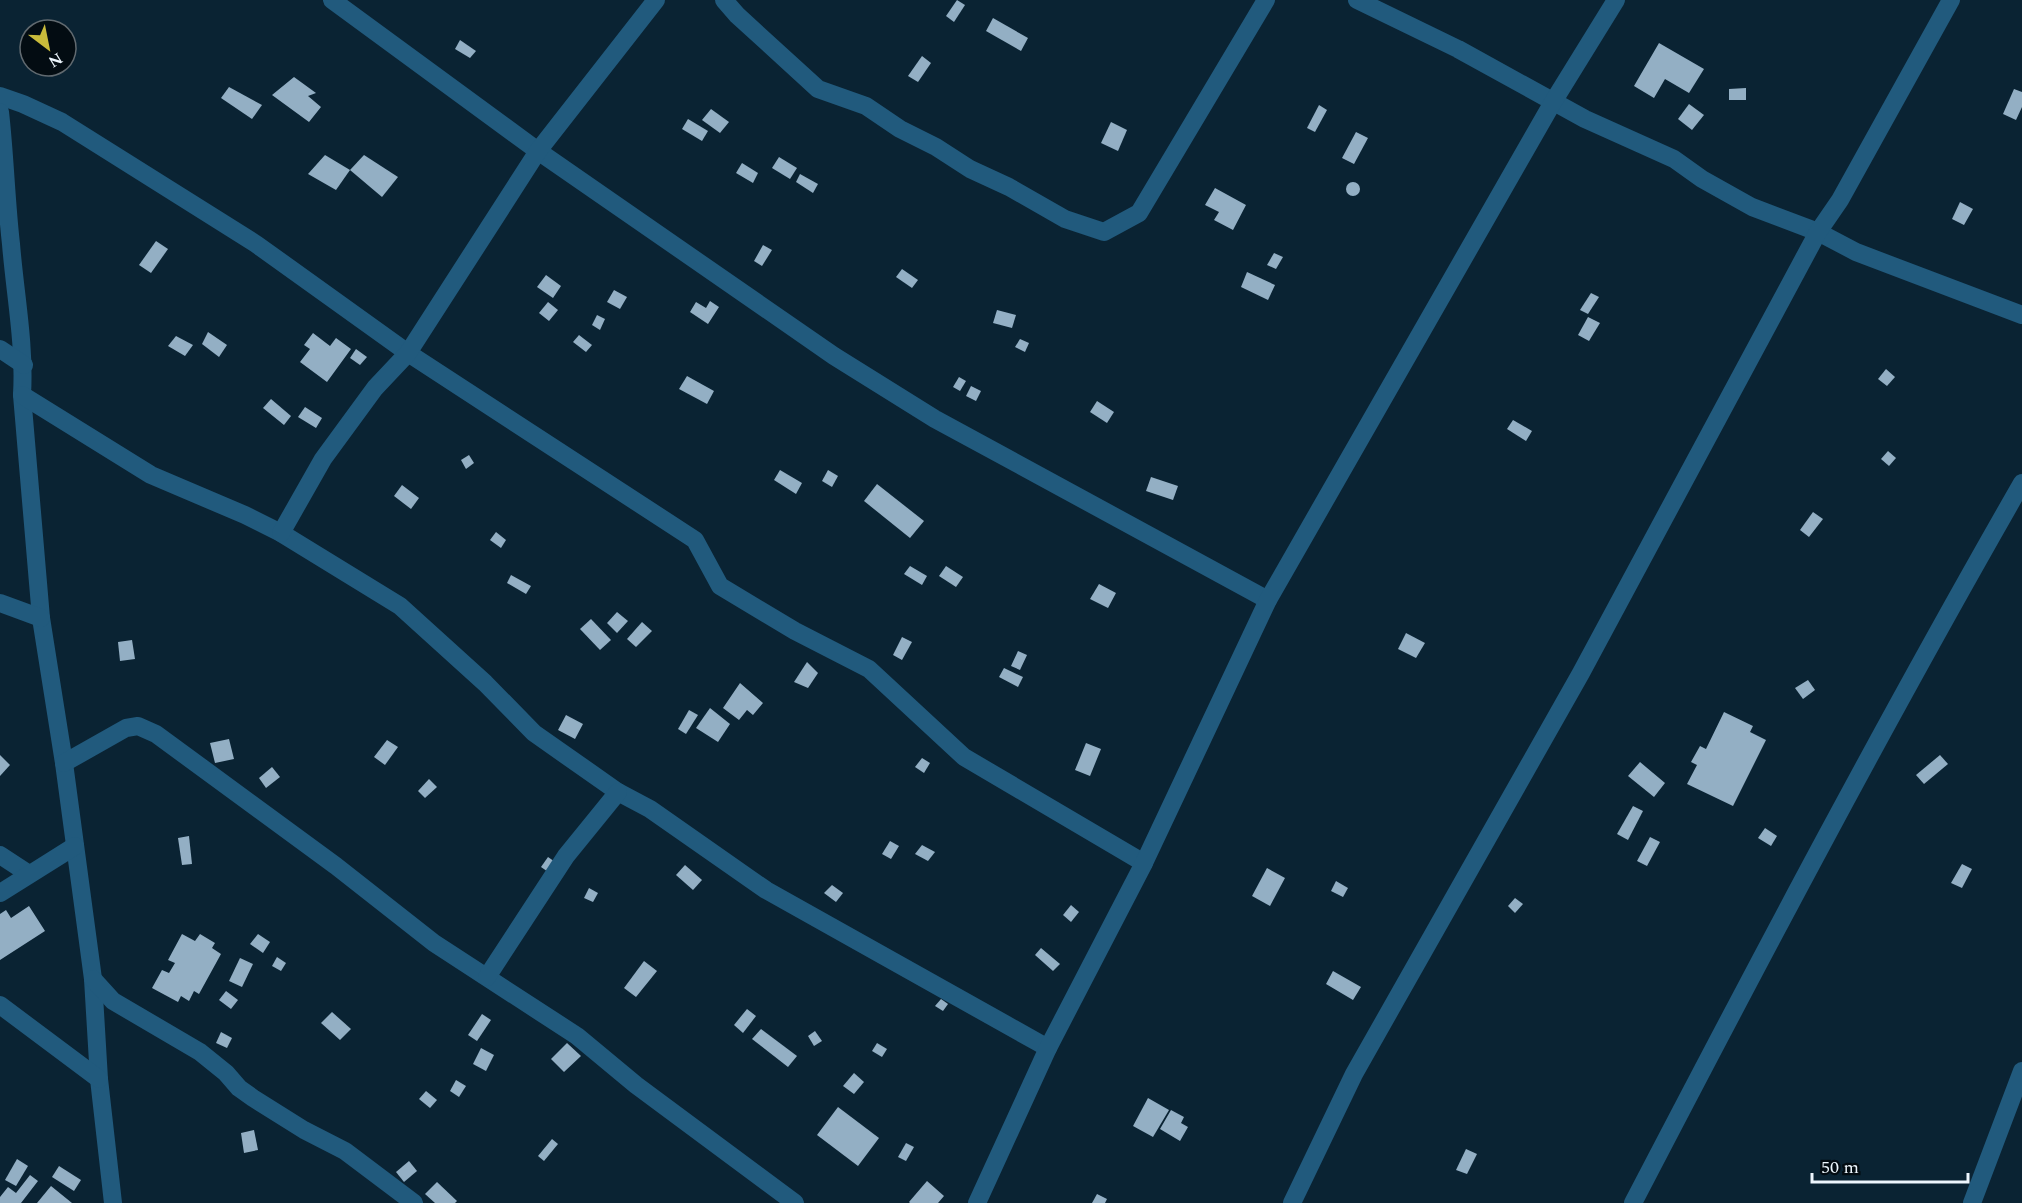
<svg xmlns="http://www.w3.org/2000/svg" width="2022" height="1203" font-family="Spectral,serif">
  <style>
    .building { fill: #93afc4 }
    .lines { fill: none; stroke-linecap: round; stroke-linejoin: round }
    .street { stroke: #215a7d; stroke-width: 18 }
  </style>
  <rect width="100%" height="100%" fill="#0a2333"/>
  <g class="building">
    <path d="M957 0 965 5 954 22 946 16Z"/>
    <path d="M993 18 1028 38 1021 51 986 31Z"/>
    <path d="M460 40 476 51 470 58 455 49Z"/>
    <path d="M1659 43 1704 69 1689 93 1665 79 1654 98 1634 86Z"/>
    <path d="M922 56 931 63 918 82 908 76Z"/>
    <path d="M294 77 316 93 308 96 321 107 309 122 272 95Z"/>
    <path d="M229 87 262 105 252 119 221 98Z"/>
    <path d="M1746 88V100H1729V89Z"/>
    <path d="M2014 89 2022 92V107L2016 120 2003 114Z"/>
    <path d="M1689 104 1704 115 1692 130 1678 119Z"/>
    <path d="M1319 105 1327 110 1315 132 1307 128Z"/>
    <path d="M711 109 729 122 720 133 702 120Z"/>
    <path d="M688 119 708 131 702 141 682 129Z"/>
    <path d="M1111 122 1127 130 1118 151 1101 143Z"/>
    <path d="M1356 132 1368 138 1354 164 1342 158Z"/>
    <path d="M325 155 350 170 336 190 308 174Z"/>
    <path d="M364 155 398 177 382 197 350 170Z"/>
    <path d="M779 157 797 168 790 179 772 168Z"/>
    <path d="M742 163 758 173 753 183 736 173Z"/>
    <path d="M800 174 818 184 813 193 796 182Z"/>
    <circle cx="1353" cy="189" r="7"/>
    <path d="M1215 188 1246 205 1233 230 1214 220 1219 212 1205 205Z"/>
    <path d="M1960 202 1973 209 1964 225 1952 219Z"/>
    <path d="M156 241 168 249 151 273 139 265Z"/>
    <path d="M763 245 772 250 762 266 754 261Z"/>
    <path d="M1274 253 1283 257 1276 269 1267 265Z"/>
    <path d="M902 269 918 280 912 288 896 277Z"/>
    <path d="M1247 272 1275 285 1268 300 1241 287Z"/>
    <path d="M546 275 561 286 553 298 537 287Z"/>
    <path d="M614 290 627 297 620 309 607 302Z"/>
    <path d="M1591 293 1599 297 1588 314 1580 310Z"/>
    <path d="M710 301 719 307 708 324 690 312 696 302 706 308Z"/>
    <path d="M548 302 558 310 549 321 539 313Z"/>
    <path d="M997 310 1016 315 1012 328 993 323Z"/>
    <path d="M597 315 605 319 600 330 592 325Z"/>
    <path d="M1588 317 1600 323 1589 341 1578 335Z"/>
    <path d="M208 332 227 345 219 357 202 344Z"/>
    <path d="M313 333 330 346 336 338 351 349 327 382 300 362 310 349 304 345Z"/>
    <path d="M579 335 592 345 586 352 573 342Z"/>
    <path d="M176 336 193 345 185 356 168 346Z"/>
    <path d="M1020 339 1029 343 1025 352 1015 347Z"/>
    <path d="M356 349 367 357 360 365 350 358Z"/>
    <path d="M1886 369 1895 377 1887 386 1878 379Z"/>
    <path d="M687 376 714 391 707 404 679 389Z"/>
    <path d="M959 377 966 381 960 391 953 387Z"/>
    <path d="M971 386 981 391 976 401 966 396Z"/>
    <path d="M271 399 291 416 284 425 263 408Z"/>
    <path d="M1097 401 1114 412 1107 423 1090 412Z"/>
    <path d="M305 407 322 418 316 428 298 417Z"/>
    <path d="M1513 420 1532 431 1526 441 1507 429Z"/>
    <path d="M1888 451 1896 458 1889 466 1881 459Z"/>
    <path d="M469 455 474 463 466 469 461 460Z"/>
    <path d="M780 470 802 483 796 494 774 480Z"/>
    <path d="M828 470 838 476 832 487 822 481Z"/>
    <path d="M1151 477 1178 486 1173 500 1146 491Z"/>
    <path d="M877 484 924 521 910 538 864 501Z"/>
    <path d="M402 485 419 498 411 509 394 496Z"/>
    <path d="M1813 512 1823 519 1809 537 1800 530Z"/>
    <path d="M496 532 506 540 501 548 490 540Z"/>
    <path d="M910 566 927 576 922 585 904 574Z"/>
    <path d="M946 566 963 577 956 587 939 576Z"/>
    <path d="M511 575 531 586 526 594 507 583Z"/>
    <path d="M1099 584 1116 593 1108 608 1090 599Z"/>
    <path d="M617 612 628 621 617 633 607 623Z"/>
    <path d="M591 619 611 640 600 650 580 629Z"/>
    <path d="M642 622 652 631 636 647 627 639Z"/>
    <path d="M1406 633 1425 643 1416 658 1398 649Z"/>
    <path d="M902 637 912 642 902 660 893 655Z"/>
    <path d="M132 640 135 659 120 661 118 642Z"/>
    <path d="M1018 651 1027 655 1020 670 1011 666Z"/>
    <path d="M807 662 818 673 808 688 794 682Z"/>
    <path d="M1004 668 1023 677 1018 687 999 677Z"/>
    <path d="M1808 680 1815 690 1803 699 1795 688Z"/>
    <path d="M740 683 763 703 753 715 747 710 739 720 723 708Z"/>
    <path d="M710 708 730 724 718 742 696 728Z"/>
    <path d="M689 710 698 715 686 734 678 729Z"/>
    <path d="M1724 712 1753 726 1750 732 1766 740 1733 806 1687 784 1697 765 1691 762 1700 746 1706 749Z"/>
    <path d="M566 715 583 724 575 739 558 730Z"/>
    <path d="M229 739 234 759 215 763 210 743Z"/>
    <path d="M387 740 398 747 385 765 374 757Z"/>
    <path d="M1086 743 1101 749 1090 776 1075 770Z"/>
    <path d="M0 755 10 765 0 776Z"/>
    <path d="M1940 755 1948 764 1924 784 1916 775Z"/>
    <path d="M922 758 930 763 924 773 915 767Z"/>
    <path d="M1640 762 1665 783 1654 797 1628 776Z"/>
    <path d="M272 767 280 777 266 788 259 778Z"/>
    <path d="M429 779 437 787 425 798 418 791Z"/>
    <path d="M1633 806 1643 811 1628 840 1617 834Z"/>
    <path d="M1765 828 1777 836 1771 846 1758 838Z"/>
    <path d="M189 836 192 864 182 865 178 838Z"/>
    <path d="M1650 837 1660 842 1647 866 1637 861Z"/>
    <path d="M890 841 899 846 891 859 882 854Z"/>
    <path d="M922 845 935 852 928 861 915 854Z"/>
    <path d="M548 857 558 864 551 874 541 867Z"/>
    <path d="M1962 864 1972 869 1962 888 1951 883Z"/>
    <path d="M685 865 702 880 693 890 676 875Z"/>
    <path d="M1267 868 1285 878 1270 906 1252 896Z"/>
    <path d="M1336 881 1348 888 1343 897 1331 891Z"/>
    <path d="M832 885 843 893 836 902 824 893Z"/>
    <path d="M589 888 598 893 593 902 584 898Z"/>
    <path d="M1515 898 1523 904 1515 913 1508 906Z"/>
    <path d="M1071 905 1079 912 1071 922 1063 915Z"/>
    <path d="M29 906 45 931 0 960V914L6 910 11 918Z"/>
    <path d="M182 934 195 941 200 934 215 943 212 948 221 954 199 994 194 991 189 1001 181 996 178 1002 152 988 162 970 169 973 175 963 168 960Z"/>
    <path d="M258 934 270 942 263 953 250 944Z"/>
    <path d="M1041 948 1060 964 1053 971 1035 955Z"/>
    <path d="M277 957 286 963 281 971 272 966Z"/>
    <path d="M240 958 253 964 242 987 229 981Z"/>
    <path d="M644 961 657 971 636 997 624 988Z"/>
    <path d="M1333 971 1361 987 1353 1000 1326 984Z"/>
    <path d="M226 991 238 1000 231 1009 219 1000Z"/>
    <path d="M941 999 948 1004 943 1011 935 1006Z"/>
    <path d="M747 1009 756 1016 743 1033 734 1025Z"/>
    <path d="M332 1012 351 1029 340 1040 321 1023Z"/>
    <path d="M482 1014 491 1020 477 1041 468 1035Z"/>
    <path d="M761 1029 797 1056 788 1067 752 1039Z"/>
    <path d="M815 1031 822 1041 814 1046 808 1036Z"/>
    <path d="M221 1032 232 1038 227 1048 216 1043Z"/>
    <path d="M567 1043 581 1056 564 1072 551 1059Z"/>
    <path d="M877 1043 887 1049 882 1057 872 1051Z"/>
    <path d="M481 1048 494 1055 486 1071 473 1064Z"/>
    <path d="M854 1073 864 1082 854 1094 843 1086Z"/>
    <path d="M456 1080 466 1086 459 1097 450 1091Z"/>
    <path d="M426 1091 437 1100 430 1108 419 1099Z"/>
    <path d="M1148 1098 1169 1110 1153 1137 1133 1126Z"/>
    <path d="M838 1107 879 1138 858 1166 817 1135Z"/>
    <path d="M1171 1110 1184 1117 1181 1123 1188 1127 1180 1141 1160 1129Z"/>
    <path d="M254 1130 258 1150 244 1153 241 1133Z"/>
    <path d="M552 1139 558 1144 544 1161 538 1156Z"/>
    <path d="M906 1143 914 1147 906 1161 898 1157Z"/>
    <path d="M1466 1149 1477 1154 1467 1174 1456 1170Z"/>
    <path d="M17 1159 28 1166 16 1186 5 1180Z"/>
    <path d="M409 1161 417 1171 404 1182 396 1172Z"/>
    <path d="M59 1166 81 1180 74 1191 52 1177Z"/>
    <path d="M30 1175 38 1181 21 1203H0V1197L8 1187 16 1193Z"/>
    <path d="M927 1181 944 1196 938 1203H910L909 1202Z"/>
    <path d="M437 1182 457 1201 455 1203H435L425 1194Z"/>
    <path d="M51 1186 72 1203H37Z"/>
    <path d="M1097 1194 1107 1199 1105 1203H1092Z"/>
  </g>
  <g class="lines">
    <g class="street">
      <path d="M332 0 538 151 834 356 935 419 1268 600"/>
      <path d="M724 0 737 15 818 89 866 106 900 129 936 147 970 169 1009 187 1065 219 1104 232 1139 213 1266 0"/>
      <path d="M1357 0 1458 49 1585 119 1674 159 1702 179 1752 207 1818 232 1856 252 2022 315"/>
      <path d="M0 96 23 104 62 122 256 244 408 353 695 540 720 586 795 631 869 669 964 757 1144 863"/>
      <path d="M0 112C5 156 6 200 11 244 15 294 25 344 22 395L41 618 64 763 93 979 99 1079 113 1203"/>
      <path d="M0 349 24 365"/>
      <path d="M22 395 151 475 245 515 281 533 400 606 485 683 534 733 618 792 650 809 766 890 1048 1048"/>
      <path d="M281 533 323 459 375 388 408 353 538 151 656 0"/>
      <path d="M0 603 41 618"/>
      <path d="M64 763 126 728 138 726 156 734 336 866 434 943 577 1036 636 1085 795 1203"/>
      <path d="M0 855 29 874"/>
      <path d="M0 893 75 846"/>
      <path d="M487 977 566 856 618 792"/>
      <path d="M93 979 113 1001 200 1052 226 1073 239 1088 253 1098 304 1130 345 1151 414 1203"/>
      <path d="M0 1005 99 1079"/>
      <path d="M977 1203 1048 1048 1144 863 1268 600 1553 102 1616 0"/>
      <path d="M1292 1203 1354 1074 1581 673 1818 232 1840 200 1951 0"/>
      <path d="M1633 1203C1759 961 1886 720 2022 483"/>
      <path d="M1972 1203 2022 1071"/>
    </g>
  </g>
  <g transform="translate(48 48) rotate(148)"><circle r="28" fill="#030c12" stroke="#616a70" stroke-width="1.5"/>
  <path d="M0-4.5L10 22L0 15L-10 22Z" fill="#c9bb3b"/>
  <text y="-9" font-size="16" font-weight="bold" text-anchor="middle" fill="#edf6fd">N</text>
  </g>
  <path d="M1812 1173v9h156v-9" fill="none" stroke="#edf6fd" stroke-width="3"/>
  <text x="1821" y="1173" font-size="18" fill="#edf6fd" stroke="#030c12" stroke-width="4.5" paint-order="stroke">50 m</text>
</svg>
